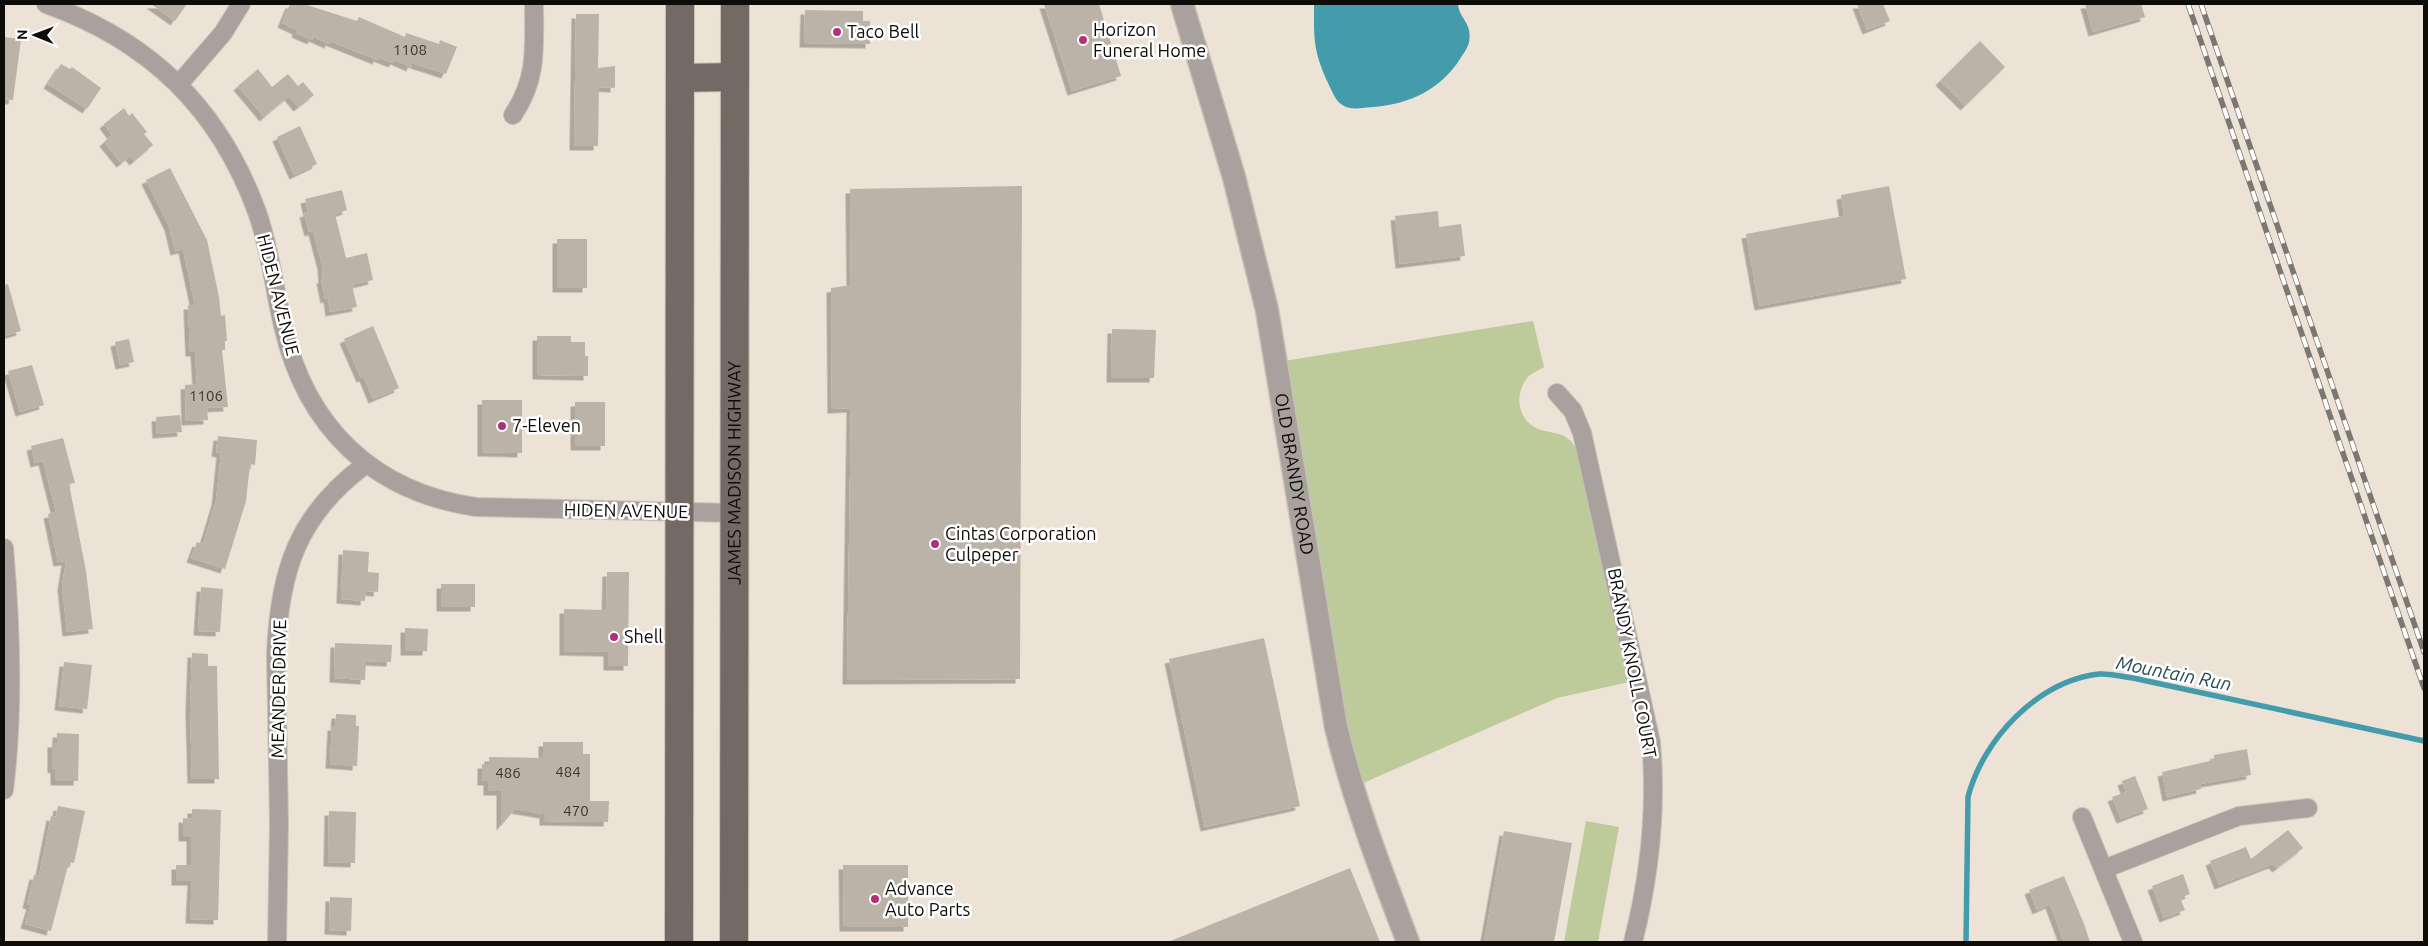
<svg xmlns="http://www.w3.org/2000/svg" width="2428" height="946" font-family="Ubuntu,sans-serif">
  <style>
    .green { fill: #bdca9a }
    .water { fill: #439bab }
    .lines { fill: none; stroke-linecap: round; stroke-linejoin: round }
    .stream { stroke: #439bab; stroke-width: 5.5 }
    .building { fill: #bbb3a7; filter: url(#shadow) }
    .minor-casing { stroke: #c8c1b5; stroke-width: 20 }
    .tertiary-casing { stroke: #c8c1b5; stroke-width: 25 }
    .primary-casing { stroke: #c8c1b5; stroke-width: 30 }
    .minor { stroke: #a8a19e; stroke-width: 18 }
    .tertiary { stroke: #a8a19e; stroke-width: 22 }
    .primary { stroke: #756965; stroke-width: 28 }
    .rail-casing { stroke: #7d776f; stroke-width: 5.5 }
    .rail { stroke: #fff; stroke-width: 4; stroke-dasharray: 11; stroke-linecap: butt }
    .poi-dot { fill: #b22f79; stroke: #fff; stroke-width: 2 }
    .labels { text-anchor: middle; stroke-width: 5; stroke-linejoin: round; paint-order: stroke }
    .number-label { font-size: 15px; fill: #393630 }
    .poi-label { font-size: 18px; fill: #0e0c08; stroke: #fff; text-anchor: start }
    .street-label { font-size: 18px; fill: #0e0c08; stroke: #fff }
    .water-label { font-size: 19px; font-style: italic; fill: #224a51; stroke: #fff }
  </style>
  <defs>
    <filter id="shadow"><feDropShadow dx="-4.5" dy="4.5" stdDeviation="0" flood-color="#0004"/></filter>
  </defs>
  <rect width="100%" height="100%" fill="#ece3d6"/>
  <g class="green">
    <path d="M1533 321 1544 367C1539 370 1532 373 1528 377 1514 393 1517 418 1536 428 1552 435 1567 430 1576 449L1629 682 1557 698 1361 784 1354 767 1284 361Z"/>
    <path d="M1586 821 1619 827 1598 942H1564Z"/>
  </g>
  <path class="water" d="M1314 4H1458C1459 19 1473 23 1469 42 1468 48 1463 54 1460 59 1441 89 1410 104 1374 107 1363 107 1351 112 1341 104 1335 100 1332 91 1329 85 1313 51 1314 40 1314 4Z"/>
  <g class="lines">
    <path class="stream" d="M1966 942 1968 797C1983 739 2038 681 2099 674 2110 673 2122 677 2133 678L2424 741"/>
  </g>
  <g class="building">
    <path d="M151 4H187L175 21Z"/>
    <path d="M290 4H304L357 21 359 17 405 37 406 33 439 44 440 40 457 47 446 74 412 63 411 67 395 60 393 63 378 57 377 60 330 41 329 44 313 37 312 40 296 33 297 30 282 23Z"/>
    <path d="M1044 4H1099L1121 76 1072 91Z"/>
    <path d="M1857 4H1883L1890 21 1867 30Z"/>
    <path d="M2085 4H2141L2145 17 2093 32Z"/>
    <path d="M805 10 863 11V21H870V44L804 43Z"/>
    <path d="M576 14H599L598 68 615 66V88L599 87 598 146H574Z"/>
    <path d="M4 37 21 39 13 100 4 99Z"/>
    <path d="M1980 41 2005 67 1965 106 1940 81Z"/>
    <path d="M61 64 70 69 72 67 101 88 87 109 48 84Z"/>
    <path d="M258 69 272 87 288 74 298 86 303 82 314 95 298 107 289 96 264 117 238 86Z"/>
    <path d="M124 108 129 116 132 113 147 132 144 134 153 145 134 161 130 156 121 163 104 142 112 135 104 124Z"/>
    <path d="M300 126 317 164 294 175 277 137Z"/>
    <path d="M170 168 207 240 219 297 221 316 225 315 227 341H225V350H222L228 407 207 408 208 420 186 421 185 385 197 384 195 352H190L188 305H195L183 249 175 251 169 226 146 180Z"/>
    <path d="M1022 186 1020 679 847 680 851 408 832 409 831 288 851 285 850 189Z"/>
    <path d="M1889 186 1906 279 1759 306 1746 234 1844 216 1841 195Z"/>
    <path d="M342 190 347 210 335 214 346 258 367 253 373 280 352 285 357 307 330 312 328 298 325 299 321 279H323L322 265 313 231 309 232 304 213 308 212 305 199Z"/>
    <path d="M1438 211 1439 227 1461 224 1465 256 1400 264 1395 216Z"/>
    <rect x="557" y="239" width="30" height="49"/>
    <path d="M8 284 21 331 4 336V285Z"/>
    <path d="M373 326 399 388 373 399 364 377 361 378 344 339Z"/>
    <path d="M1112 329 1156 330 1154 378H1111Z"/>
    <path d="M537 336H571V342H585V356H588V376L537 375Z"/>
    <path d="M129 339 134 362 120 365 115 342Z"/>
    <path d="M32 365 44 405 20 412 8 371Z"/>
    <path d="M482 400H522V453L482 452Z"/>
    <rect x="575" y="402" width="30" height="44"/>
    <path d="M180 415 182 432 157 434 156 417Z"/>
    <path d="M218 436 257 440 255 465 250 464 246 501 225 569 191 558 197 542 203 544 216 501 221 453 216 452Z"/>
    <path d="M63 438 75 483 69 484 86 571 93 629 67 632 62 586 66 561 58 562 48 514 56 512 43 461 35 463 31 446Z"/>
    <path d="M343 550 369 552 368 572 379 573 378 592 366 591 365 601 341 599Z"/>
    <path d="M607 572H629L628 666H608V652L564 651V609L606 610Z"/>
    <rect x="441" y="584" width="34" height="23"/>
    <path d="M201 587 223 589 220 632 198 631Z"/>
    <path d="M405 628 428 629 427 651H405Z"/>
    <path d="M1264 638 1300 806 1205 827 1169 659Z"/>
    <path d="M335 643 392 645 391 662 366 661 365 680 334 678Z"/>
    <path d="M192 653 208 654V666H217L219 779H192L190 709Z"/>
    <path d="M64 662 92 665 87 709 59 706Z"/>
    <path d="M336 714 356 715V726H359L357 766 330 764 332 726H335Z"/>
    <path d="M57 733 79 734 78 781H55V769L52 768V743H57Z"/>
    <path d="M543 742H583V754H590V801H609L608 822 544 821V814L515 809 501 826V791H488V781H482V764H489V757L543 758Z"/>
    <path d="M2247 749 2251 775 2200 784 2201 789 2167 797 2162 772 2214 760V755Z"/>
    <path d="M2135 776 2148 809 2121 819 2112 797 2126 792 2122 781Z"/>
    <path d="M58 806 85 811 74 863 69 862 51 931 25 924 31 905 27 904 34 875 39 876 51 816 56 817Z"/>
    <path d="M192 809 221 810 218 920 190 919 192 881H176V865H191V837H183V818L192 819Z"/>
    <path d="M329 811 356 812 355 863 328 862Z"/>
    <path d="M2288 830 2303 848 2277 868 2273 864 2219 885 2210 861 2246 847 2251 859Z"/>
    <path d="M1504 831 1572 843 1554 942H1484Z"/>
    <path d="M843 865H908V927H844Z"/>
    <path d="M1350 868 1380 942H1168Z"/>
    <path d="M2183 874 2190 894 2180 898 2185 910 2164 918 2152 886Z"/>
    <path d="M2064 876 2084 924 2090 942H2064L2050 904 2037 910 2029 890Z"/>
    <path d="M330 897 352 898 351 931 329 930Z"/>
  </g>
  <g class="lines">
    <defs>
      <g id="minor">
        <path d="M46 4C150 41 219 108 257 212 270 248 274 288 283 326 306 427 373 492 476 507L734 513"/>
        <path d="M179 84 223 33 241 4"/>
        <path d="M513 115C538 78 534 47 534 4"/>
        <path d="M1557 393 1573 411 1582 433 1651 742C1657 811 1650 875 1633 942"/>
        <path d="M4 548C11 627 14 711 4 790"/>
        <path d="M2082 817 2133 942"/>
        <path d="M2104 869 2239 816 2308 808"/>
        <path d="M277 942 279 824 276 655C279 572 297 515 366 464"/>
      </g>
      <g id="tertiary">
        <path id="s1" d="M1182 4 1234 177 1267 310 1336 727C1354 801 1381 871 1408 942"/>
      </g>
      <g id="primary">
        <path d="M680 78 735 77"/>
        <path d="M679 942 680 4"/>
        <path id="s2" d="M734 942 735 4"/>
      </g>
    </defs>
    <use href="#minor" class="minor-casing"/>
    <use href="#tertiary" class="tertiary-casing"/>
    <use href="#primary" class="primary-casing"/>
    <use href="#minor" class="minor"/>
    <use href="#tertiary" class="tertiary"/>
    <use href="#primary" class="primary"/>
    <defs>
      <g id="rail">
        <path d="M2188 4 2424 688"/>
        <path d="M2201 4 2424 652"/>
      </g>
    </defs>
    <use href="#rail" class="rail-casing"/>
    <use href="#rail" class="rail"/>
  </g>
  <g class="poi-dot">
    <circle cx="837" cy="32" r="5"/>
    <circle cx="1083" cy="40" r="5"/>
    <circle cx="502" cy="426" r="5"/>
    <circle cx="935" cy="544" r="5"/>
    <circle cx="614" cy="637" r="5"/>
    <circle cx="875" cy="899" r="5"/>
  </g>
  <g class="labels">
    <g class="number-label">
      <text x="410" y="55">1108</text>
      <text x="206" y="401">1106</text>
      <text x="568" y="777">484</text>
      <text x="508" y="778">486</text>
      <text x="576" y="816">470</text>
    </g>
    <g class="poi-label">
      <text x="1093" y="36">Horizon<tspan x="1093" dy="21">Funeral Home</tspan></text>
      <text x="847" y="38">Taco Bell</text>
      <text x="512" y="432">7-Eleven</text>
      <text x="945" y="540">Cintas Corporation<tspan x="945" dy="21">Culpeper</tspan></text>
      <text x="624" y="643">Shell</text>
      <text x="885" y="895">Advance<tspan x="885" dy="21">Auto Parts</tspan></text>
    </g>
    <g class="street-label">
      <text transform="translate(278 295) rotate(76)" y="6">HIDEN AVENUE</text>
      <text dy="6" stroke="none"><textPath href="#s2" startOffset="469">JAMES MADISON HIGHWAY</textPath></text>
      <text dy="6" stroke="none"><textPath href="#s1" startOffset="484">OLD BRANDY ROAD</textPath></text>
      <text transform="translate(626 511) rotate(1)" y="6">HIDEN AVENUE</text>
      <text transform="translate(1632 663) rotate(79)" y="6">BRANDY KNOLL COURT</text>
      <text transform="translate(279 689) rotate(-89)" y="6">MEANDER DRIVE</text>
    </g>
    <g class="water-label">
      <text transform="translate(2174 673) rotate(11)" y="7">Mountain Run</text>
    </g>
  </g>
  <rect width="2428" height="946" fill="none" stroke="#0e0c08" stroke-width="10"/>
  <g transform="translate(35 35) rotate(271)" stroke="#ffffff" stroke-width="4" paint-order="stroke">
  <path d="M0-4L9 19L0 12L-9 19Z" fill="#0e0c08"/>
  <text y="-8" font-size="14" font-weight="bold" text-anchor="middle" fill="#0e0c08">N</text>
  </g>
</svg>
